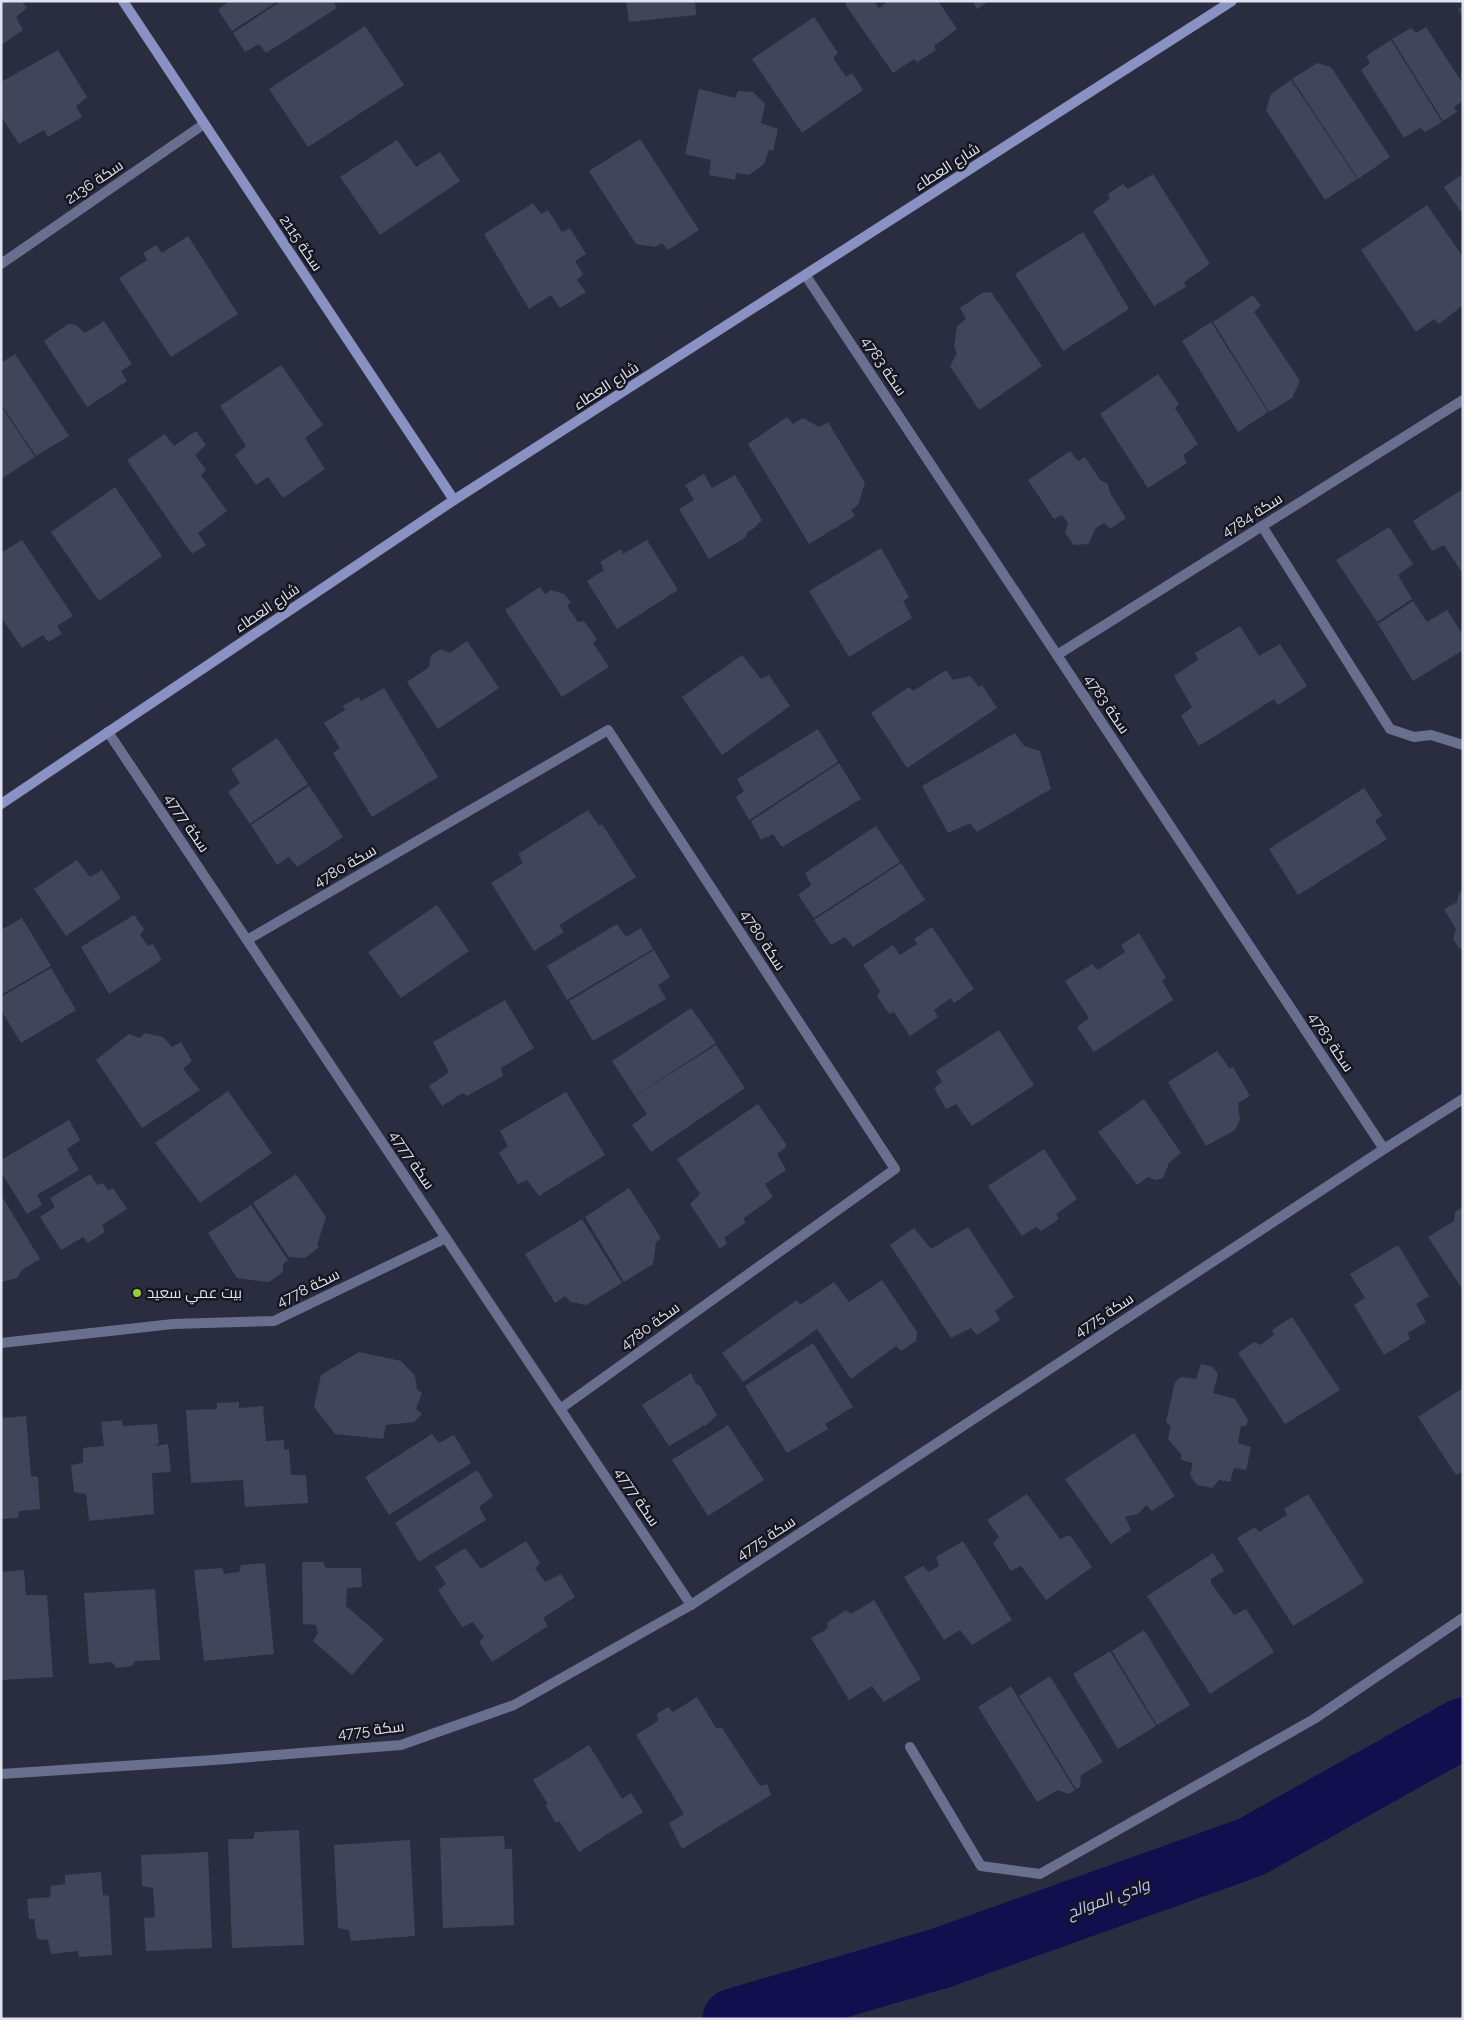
<svg xmlns="http://www.w3.org/2000/svg" width="1464" height="2020" font-family="Raleway,Cairo,sans-serif">
  <style>
    .lines { fill: none; stroke-linecap: round; stroke-linejoin: round }
    .river { stroke: #130f4e; stroke-width: 61 }
    .building { fill: #414559 }
    .street { stroke: #696f8e; stroke-width: 10 }
    .secondary { stroke: #8a92c4; stroke-width: 10 }
    .poi-dot { fill: #99cb35; stroke: #15161f; stroke-width: 2 }
    .labels { text-anchor: middle; stroke-width: 5; stroke-linejoin: round; paint-order: stroke }
    .street-label { font-size: 15px; fill: #e1e3f0; stroke: #15161f }
    .poi-label { font-size: 15px; fill: #e1e3f0; stroke: #15161f; text-anchor: start }
    .water-label { font-size: 16px; font-style: italic; fill: #b9c3ff; stroke: #15161f }
  </style>
  <rect width="100%" height="100%" fill="#2a2d40"/>
  <g class="lines">
    <path class="river" d="M733 2019 941 1958 1251 1847 1463 1728"/>
  </g>
  <g class="building">
    <path d="M1 1H22L27 8 16 17 23 30 1 45Z"/>
    <path d="M229 1H278L232 31 218 10Z"/>
    <path d="M281 1H333L337 8 266 53 259 44 245 52 233 33Z"/>
    <path d="M626 1H695L696 15 629 22Z"/>
    <path d="M849 1H874L879 8 888 1H938L957 29 934 46 936 50 917 62 914 59 893 73 845 4Z"/>
    <path d="M973 1H989L977 9Z"/>
    <path d="M1463 6V18L1458 9Z"/>
    <path d="M814 17 838 53 833 58 846 77 852 73 863 90 802 133 752 59Z"/>
    <path d="M365 26 404 85 308 147 269 89Z"/>
    <path d="M1426 27 1463 84V101L1454 107 1457 112 1443 121 1392 39 1411 28 1416 33Z"/>
    <path d="M1391 40 1442 122 1425 132 1420 128 1404 138 1361 70 1370 63 1366 56Z"/>
    <path d="M58 50 87 97 76 106 82 117 48 137 44 130 19 144 1 116V82Z"/>
    <path d="M1317 63 1331 67 1390 157 1358 179 1292 79Z"/>
    <path d="M1291 80 1357 179 1325 200 1266 110 1271 94Z"/>
    <path d="M699 89 735 98 738 91 753 92 765 104 761 123 778 129 773 151 769 150 764 164 749 175 736 173 735 180 709 175 711 160 685 154Z"/>
    <path d="M640 139 699 230 668 250 662 243 655 247 636 244 589 171Z"/>
    <path d="M397 140 416 167 440 152 460 181 380 235 340 177Z"/>
    <path d="M1153 174 1210 264 1184 282 1186 287 1154 306 1093 211 1110 199 1108 194 1123 184 1128 189Z"/>
    <path d="M1463 174V215L1444 187Z"/>
    <path d="M533 203 541 214 548 210 562 232 570 228 586 254 575 261 583 274 577 280 586 292 560 308 551 295 529 309 484 234Z"/>
    <path d="M1427 205 1463 257V305L1439 324 1434 319 1416 332 1361 250Z"/>
    <path d="M1083 232 1129 309 1063 351 1015 274Z"/>
    <path d="M188 236 238 314 171 357 119 278 147 260 143 253 156 245 162 253Z"/>
    <path d="M991 292 1042 366 979 410 950 366 957 353 954 347 957 326 966 319 960 308 982 293Z"/>
    <path d="M1253 295 1261 306 1254 312 1300 381 1292 398 1269 412 1213 322Z"/>
    <path d="M104 321 132 364 121 371 127 381 87 407 44 341 68 324 76 325 85 333Z"/>
    <path d="M1211 322 1268 412 1238 432 1182 341Z"/>
    <path d="M15 354 69 436 36 456 1 404V363Z"/>
    <path d="M281 365 323 425 305 438 325 469 283 498 268 477 256 485 235 455 246 446 220 406Z"/>
    <path d="M1158 374 1179 404 1175 408 1198 444 1183 455 1187 463 1148 488 1100 414Z"/>
    <path d="M1 406 35 457 1 479Z"/>
    <path d="M787 417 793 424 803 418 819 427 828 422 865 483 858 505 851 510 855 516 809 544 748 444Z"/>
    <path d="M196 431 206 445 195 455 206 470 201 475 227 511 198 533 206 545 192 554 127 460 165 434 174 446Z"/>
    <path d="M1070 451 1078 461 1085 457 1100 480 1108 484 1110 493 1126 518 1110 529 1104 523 1096 528 1088 544 1074 545 1065 533 1068 523 1062 515 1054 519 1028 480Z"/>
    <path d="M704 474 712 488 735 475 762 520 753 529 747 532 746 537 709 559 679 509 694 500 685 485Z"/>
    <path d="M115 487 162 556 99 601 51 532Z"/>
    <path d="M1463 489V574L1444 545 1432 551 1413 521Z"/>
    <path d="M1389 527 1413 564 1398 575 1412 599 1377 622 1336 560Z"/>
    <path d="M22 540 73 616 57 626 62 634 48 642 43 635 22 648 1 617V553Z"/>
    <path d="M647 540 678 590 617 629 587 581 604 570 600 562 621 549 623 554Z"/>
    <path d="M881 548 909 597 903 601 912 618 849 657 809 591Z"/>
    <path d="M540 587 545 594 551 590 564 594 571 602 567 606 578 622 584 621 597 639 593 643 609 667 562 697 505 610Z"/>
    <path d="M1413 601 1427 622 1447 610 1463 635V650L1413 681 1378 624Z"/>
    <path d="M1240 626 1259 656 1280 644 1307 686 1278 705 1274 699 1199 746 1181 716 1192 707 1174 676 1198 660 1195 653Z"/>
    <path d="M467 641 499 688 438 729 407 682 429 667 431 655 441 649 450 653Z"/>
    <path d="M742 655 761 679 769 675 790 706 722 755 682 697Z"/>
    <path d="M946 670 953 680 970 676 979 687 982 685 997 708 907 768 871 713 909 687 913 691Z"/>
    <path d="M384 688 438 777 372 817 333 753 340 748 324 723 345 710 343 706 358 697 361 701Z"/>
    <path d="M818 729 838 762 749 820 736 797 744 791 737 779Z"/>
    <path d="M1015 733 1024 746 1040 751 1051 789 977 832 970 823 948 833 922 786Z"/>
    <path d="M277 738 308 784 250 824 228 792 240 783 231 769Z"/>
    <path d="M839 763 861 799 782 847 773 834 761 840 751 821Z"/>
    <path d="M309 786 343 837 297 867 289 857 277 865 251 825Z"/>
    <path d="M1364 788 1382 815 1375 821 1387 839 1298 895 1269 849Z"/>
    <path d="M588 810 599 826 602 824 636 877 559 925 564 932 534 951 491 883 523 863 518 854Z"/>
    <path d="M876 826 900 862 814 918 798 895 811 885 805 873Z"/>
    <path d="M77 860 90 877 102 870 121 898 66 936 34 889Z"/>
    <path d="M901 863 925 900 853 947 845 937 831 945 814 920Z"/>
    <path d="M1463 891V949L1459 948 1453 939 1456 929 1444 909 1457 902 1459 893Z"/>
    <path d="M437 905 469 951 401 998 368 952Z"/>
    <path d="M134 915 144 929 140 935 148 946 153 944 162 960 109 994 81 947Z"/>
    <path d="M22 918 51 966 1 995V930Z"/>
    <path d="M617 924 626 937 641 928 653 949 567 1000 547 966Z"/>
    <path d="M932 927 974 989 954 1003 951 998 934 1010 938 1017 910 1036 894 1012 889 1014 877 996 880 991 863 965 893 945 900 955 917 944 914 939Z"/>
    <path d="M1139 933 1166 978 1162 980 1173 1000 1094 1052 1077 1027 1089 1018 1065 981 1092 964 1098 970 1125 952 1121 945Z"/>
    <path d="M654 950 670 977 658 985 666 999 593 1041 569 1001Z"/>
    <path d="M51 968 76 1010 21 1043 1 1010V997Z"/>
    <path d="M505 1000 534 1048 501 1068 503 1076 467 1096 463 1093 442 1106 429 1086 449 1072 433 1042Z"/>
    <path d="M691 1008 716 1043 635 1096 612 1061Z"/>
    <path d="M999 1030 1034 1085 972 1126 956 1104 946 1109 934 1088 942 1082 936 1071Z"/>
    <path d="M145 1033 163 1037 172 1047 181 1042 192 1061 183 1069 200 1090 142 1128 96 1060 129 1034 140 1038Z"/>
    <path d="M716 1045 745 1088 651 1152 632 1125 647 1114 635 1096Z"/>
    <path d="M1217 1051 1230 1069 1233 1067 1250 1096 1238 1103 1240 1120 1235 1130 1206 1146 1168 1082Z"/>
    <path d="M228 1091 272 1153 200 1203 155 1143Z"/>
    <path d="M566 1092 605 1155 539 1196 527 1180 518 1184 499 1153 508 1146 500 1131Z"/>
    <path d="M1144 1099 1181 1153 1169 1163 1163 1178 1155 1180 1148 1177 1137 1185 1098 1132Z"/>
    <path d="M758 1104 786 1144V1147L777 1154 786 1170 765 1184 773 1197 744 1218 745 1223 724 1238 727 1243 720 1249 690 1204 700 1194 677 1159Z"/>
    <path d="M69 1120 80 1140 67 1149 79 1170 37 1195 42 1205 27 1214 1 1172V1160Z"/>
    <path d="M1044 1149 1077 1199 1056 1214 1059 1219 1041 1231 1036 1227 1022 1236 988 1186Z"/>
    <path d="M90 1174 97 1185 103 1183 108 1190 113 1188 127 1209 102 1225 105 1232 88 1243 83 1237 61 1250 40 1217 55 1207 50 1198Z"/>
    <path d="M296 1174 326 1217 317 1245 319 1247 305 1258 289 1257 253 1203Z"/>
    <path d="M629 1188 661 1238 656 1242 653 1264 624 1282 585 1217Z"/>
    <path d="M1 1195 40 1259 22 1270 17 1278 1 1282Z"/>
    <path d="M251 1205 288 1260 283 1264V1272L269 1282 237 1278 208 1233Z"/>
    <path d="M1463 1207V1290L1428 1237 1454 1221 1455 1212Z"/>
    <path d="M582 1219 622 1283 586 1305 571 1302 565 1296 555 1303 525 1254Z"/>
    <path d="M968 1227 1014 1297 995 1311 1000 1320 977 1335 971 1328 951 1338 890 1245 914 1228 931 1249Z"/>
    <path d="M1398 1245 1429 1296 1416 1304 1426 1322 1408 1333 1410 1339 1384 1355 1354 1305 1365 1298 1350 1274Z"/>
    <path d="M882 1280 917 1332 916 1341 901 1351 896 1346 851 1379 817 1329 743 1382 722 1353 797 1300 800 1305 834 1282 849 1302Z"/>
    <path d="M1292 1317 1340 1390 1285 1424 1238 1353 1254 1342 1260 1345 1274 1335 1272 1330Z"/>
    <path d="M813 1343 853 1407 825 1424 828 1429 787 1453 745 1386Z"/>
    <path d="M359 1352 401 1361 415 1376 417 1389 422 1393 416 1409 422 1414 414 1422 386 1425 383 1439 335 1434 314 1407 321 1375Z"/>
    <path d="M1201 1364 1213 1367 1218 1374 1213 1393 1235 1399 1248 1420 1246 1426H1241L1238 1443 1251 1447 1246 1470 1234 1468 1230 1482 1219 1480 1212 1488 1197 1485 1190 1475 1193 1463 1181 1460V1454L1168 1439 1171 1426 1166 1422 1175 1382 1181 1377 1196 1379Z"/>
    <path d="M691 1373 696 1384 700 1386 717 1415 705 1426 702 1425 700 1428 669 1446 642 1405Z"/>
    <path d="M1463 1388V1471L1456 1475 1418 1417Z"/>
    <path d="M239 1402V1408L263 1406 266 1441 284 1440V1450L289 1449 291 1475H306L308 1503 245 1507 243 1480 191 1483 186 1410 217 1409V1403Z"/>
    <path d="M26 1416 31 1476 38 1477 40 1509 19 1511 18 1518 1 1519V1418Z"/>
    <path d="M122 1420 123 1426 157 1424 159 1443 154 1446 168 1444 171 1472 152 1473 154 1514 89 1521 86 1494 74 1492 71 1465 83 1463V1448L104 1446 101 1422Z"/>
    <path d="M728 1425 764 1480 708 1516 672 1460Z"/>
    <path d="M1134 1433 1175 1496 1152 1511 1146 1505 1138 1514 1125 1517 1131 1530 1111 1544 1065 1479Z"/>
    <path d="M432 1434 439 1443 454 1435 471 1463 389 1515 365 1477Z"/>
    <path d="M477 1470 493 1496 479 1507 486 1520 419 1562 395 1523Z"/>
    <path d="M1027 1494 1060 1539 1070 1535 1092 1567 1046 1600 1021 1566 1011 1571 993 1543 999 1537 987 1520Z"/>
    <path d="M1308 1494 1364 1582 1293 1626 1237 1538 1255 1527 1259 1532 1287 1515 1284 1509Z"/>
    <path d="M526 1541 540 1563 535 1568 545 1582 561 1574 575 1597 543 1618 548 1626 492 1662 479 1642 484 1637 473 1622 462 1627 438 1590 446 1584 435 1567 465 1548 481 1569Z"/>
    <path d="M963 1541 1012 1620 972 1645 960 1630 944 1640 904 1577 923 1566 929 1572 939 1566 936 1557Z"/>
    <path d="M1213 1553 1224 1571 1211 1579V1583L1234 1615 1246 1609 1274 1652 1210 1694 1147 1596Z"/>
    <path d="M302 1562H323L326 1568H361L362 1587 347 1588 346 1606 384 1639 352 1675 313 1641 318 1633 316 1625 303 1624Z"/>
    <path d="M265 1563 274 1654 204 1661 194 1570 222 1568 224 1574 239 1572 241 1565Z"/>
    <path d="M24 1570 26 1595H47L53 1677 1 1680V1572Z"/>
    <path d="M155 1589 160 1660 135 1661 132 1666 116 1668 112 1662 89 1664 84 1593Z"/>
    <path d="M874 1600 921 1679 884 1702 872 1686 849 1700 811 1638 827 1629 828 1622 846 1610 851 1614Z"/>
    <path d="M1144 1630 1190 1705 1157 1725 1112 1651Z"/>
    <path d="M1110 1651 1156 1726 1118 1749 1073 1674Z"/>
    <path d="M1050 1676 1103 1762 1081 1775 1080 1787 1076 1789 1019 1696Z"/>
    <path d="M1011 1686 1075 1790 1068 1794 1058 1790 1037 1802 978 1707Z"/>
    <path d="M697 1697 716 1728H722L760 1786 767 1784 771 1795 682 1849 669 1823 684 1814 636 1735 658 1721 657 1714 668 1707 673 1712Z"/>
    <path d="M589 1745 622 1799 631 1793 643 1812 579 1852 559 1821 556 1823 545 1805 548 1804 533 1780Z"/>
    <path d="M299 1830 304 1945 232 1948 228 1839H253L255 1832Z"/>
    <path d="M504 1836 505 1849H512L514 1925 443 1928 440 1838Z"/>
    <path d="M410 1840 415 1936 351 1941 349 1930 338 1928 334 1845Z"/>
    <path d="M208 1852 212 1948 146 1951 144 1918 155 1917 153 1888 142 1886 141 1855Z"/>
    <path d="M101 1872 103 1895 109 1896 112 1955 79 1957 78 1951 51 1954 48 1940 37 1939 34 1919H29L27 1899 50 1897 51 1886 65 1884V1875Z"/>
  </g>
  <g class="lines">
    <g class="street">
      <path d="M1 264 204 124"/>
      <path d="M806 276 1384 1149"/>
      <path d="M1262 526 1390 729 1414 737 1431 735 1463 745"/>
      <path d="M1057 655 1463 400"/>
      <path d="M108 732 691 1605"/>
      <path d="M247 940 608 730 895 1169 560 1409"/>
      <path d="M1 1343 173 1324 274 1321 446 1238"/>
      <path d="M910 1747 981 1866 1040 1874 1314 1719 1463 1618"/>
      <path d="M1 1774 214 1760 401 1745 514 1705 691 1605 1384 1149 1463 1099"/>
    </g>
    <g class="secondary">
      <path d="M123 1 454 500"/>
      <path d="M1 804 454 500 1232 1"/>
    </g>
  </g>
  <circle class="poi-dot" cx="137" cy="1293" r="5"/>
  <g class="labels">
    <g class="street-label">
      <text transform="translate(947 167) rotate(-33)" y="5">شارع العطاء</text>
      <text transform="translate(94 182) rotate(-34)" y="5">سكة 2136</text>
      <text transform="translate(301 243) rotate(56)" y="5">سكة 2115</text>
      <text transform="translate(884 366) rotate(56)" y="5">سكة 4783</text>
      <text transform="translate(606 386) rotate(-33)" y="5">شارع العطاء</text>
      <text transform="translate(1252 515) rotate(-32)" y="5">سكة 4784</text>
      <text transform="translate(267 608) rotate(-34)" y="5">شارع العطاء</text>
      <text transform="translate(1107 704) rotate(56)" y="5">سكة 4783</text>
      <text transform="translate(187 823) rotate(56)" y="5">سكة 4777</text>
      <text transform="translate(345 866) rotate(-30)" y="5">سكة 4780</text>
      <text transform="translate(763 940) rotate(57)" y="5">سكة 4780</text>
      <text transform="translate(1331 1042) rotate(56)" y="5">سكة 4783</text>
      <text transform="translate(412 1160) rotate(56)" y="5">سكة 4777</text>
      <text transform="translate(308 1288) rotate(-26)" y="5">سكة 4778</text>
      <text transform="translate(1104 1315) rotate(-33)" y="5">سكة 4775</text>
      <text transform="translate(650 1326) rotate(-36)" y="5">سكة 4780</text>
      <text transform="translate(637 1497) rotate(56)" y="5">سكة 4777</text>
      <text transform="translate(766 1538) rotate(-33)" y="5">سكة 4775</text>
      <text transform="translate(371 1730) rotate(-7)" y="5">سكة 4775</text>
    </g>
    <g class="poi-label">
      <text x="147" y="1298">بيت عمي سعيد</text>
    </g>
    <g class="water-label">
      <text transform="translate(1108 1898) rotate(-20)" y="6">وادي الموالح</text>
    </g>
  </g>
  <rect width="1464" height="2020" fill="none" stroke="#e1e3f0" stroke-width="5"/>
</svg>
